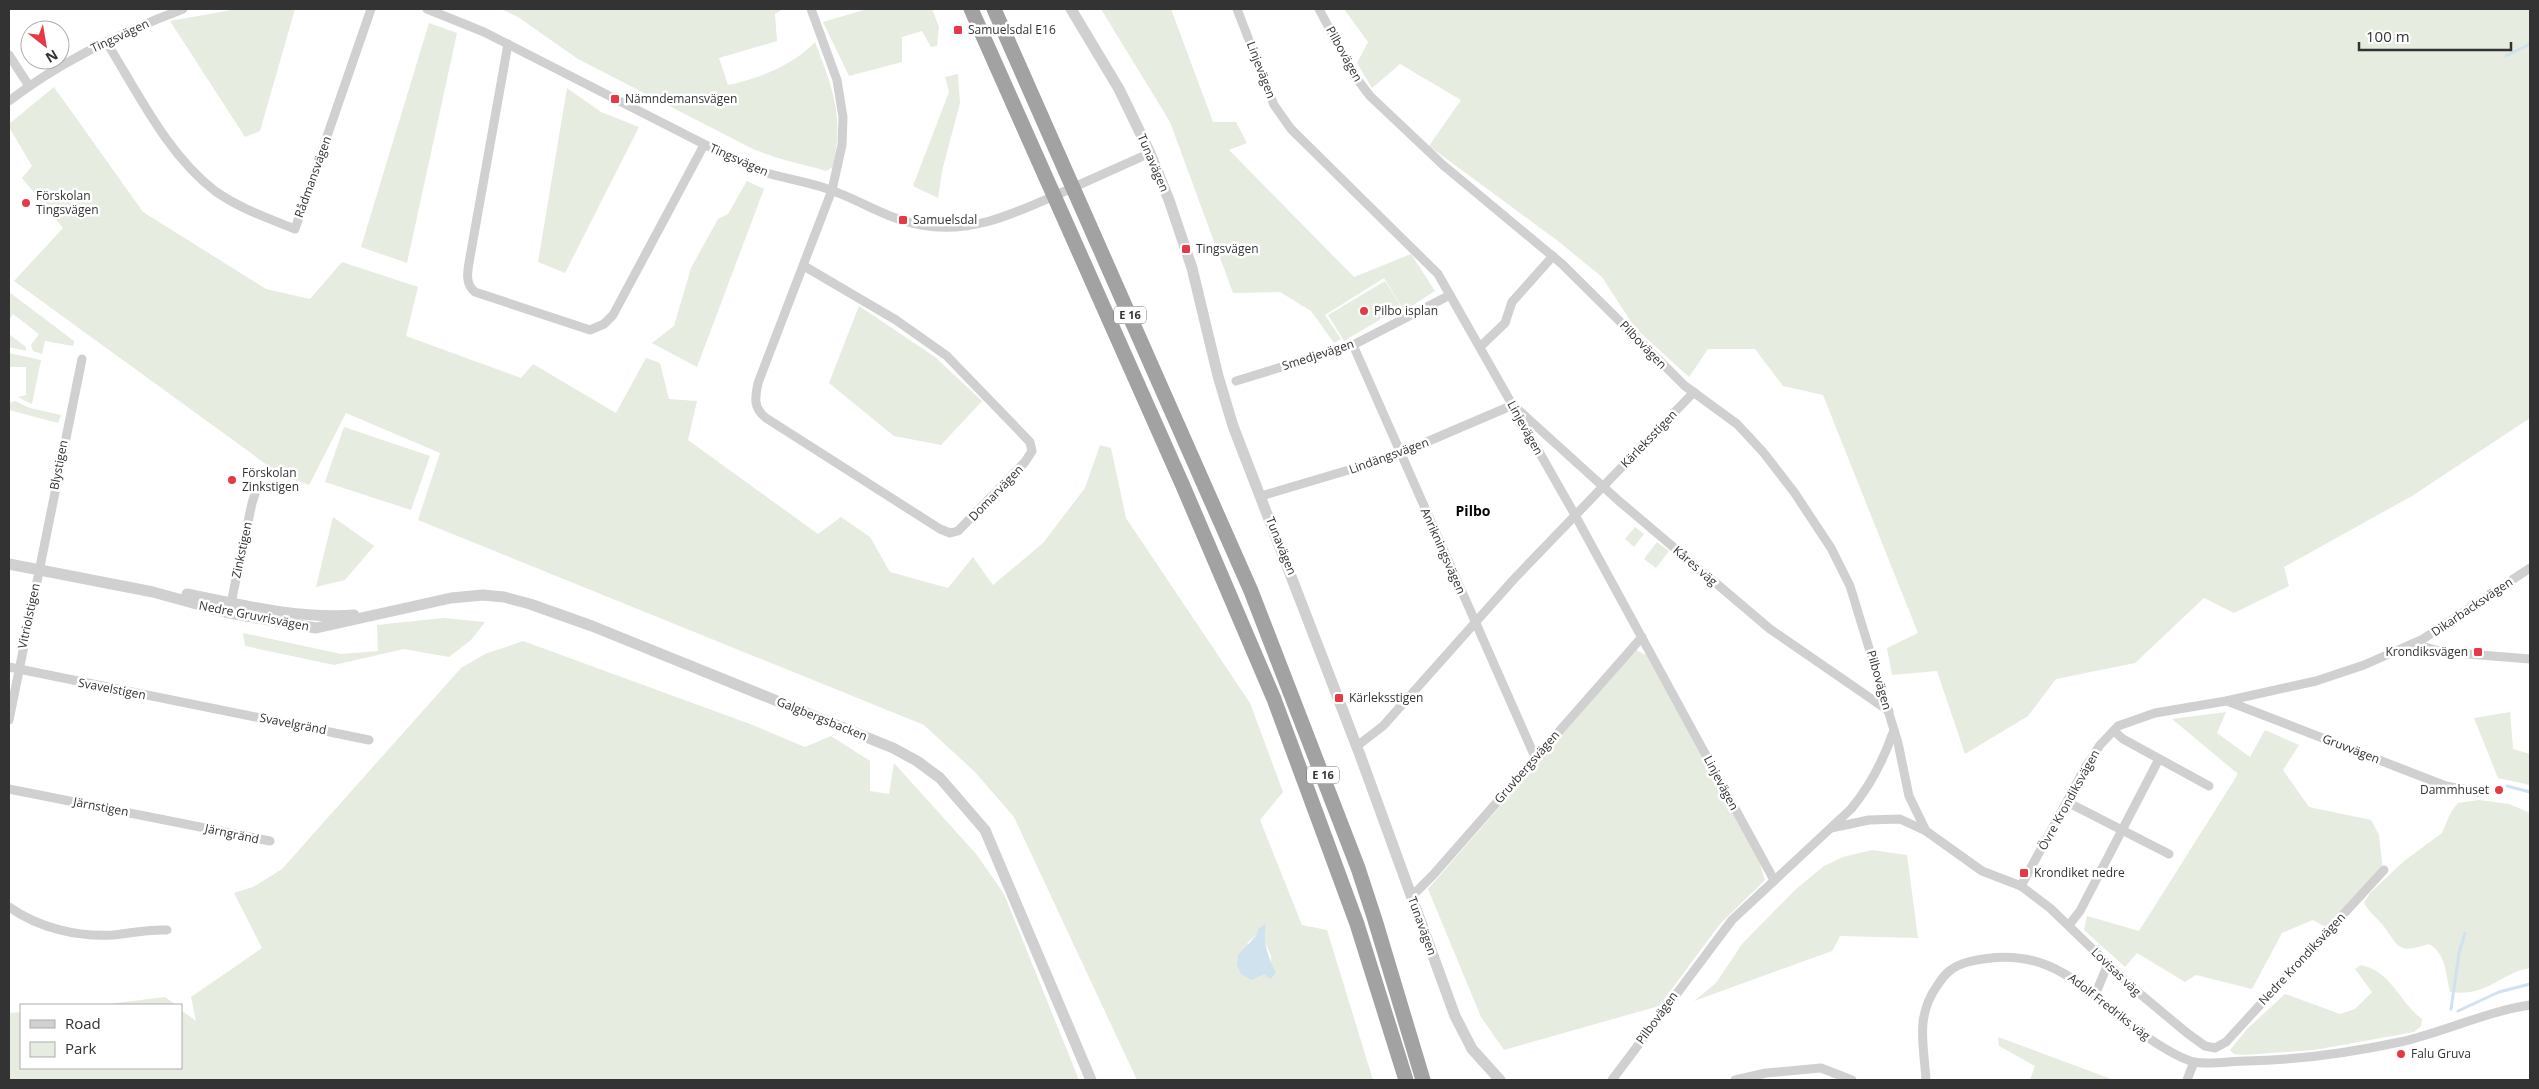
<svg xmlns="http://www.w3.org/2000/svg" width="2539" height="1089" font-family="'Open Sans',sans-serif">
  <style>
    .green { fill: #e6ecdf; fill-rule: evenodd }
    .water { fill: #cfe2ee }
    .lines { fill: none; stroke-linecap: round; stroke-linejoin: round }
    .stream { stroke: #cfe2ee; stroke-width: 3 }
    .minor { stroke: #d0d0d0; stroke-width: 9 }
    .tertiary { stroke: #d0d0d0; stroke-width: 11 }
    .trunk { stroke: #a2a2a2; stroke-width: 15 }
    .poi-dot { fill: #e63946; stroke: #fff; stroke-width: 2 }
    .labels { text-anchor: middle; stroke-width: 5; stroke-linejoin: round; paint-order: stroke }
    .shield { fill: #fff; stroke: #707070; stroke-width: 1 }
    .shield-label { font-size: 11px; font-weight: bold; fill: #333 }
    .poi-label { font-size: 12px; fill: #333; stroke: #fff; text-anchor: start }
    .street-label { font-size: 12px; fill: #333; stroke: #fff }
    .neighbourhood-label { font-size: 14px; font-weight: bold; fill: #000; stroke: #fff }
  </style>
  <rect width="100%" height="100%" fill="#fff"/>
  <g class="green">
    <path d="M237 9H295L260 131 245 137 170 21Z"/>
    <path d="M501 9H783L775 14 777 41 719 58 728 85C760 78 792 66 815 42 833 90 844 115 833 167L826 171C799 163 773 159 747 146L578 59 518 17Z"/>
    <path d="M867 9H932L939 27 937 46 931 47 922 31 902 37V62L849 76 823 22Z"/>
    <path d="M1101 9H1171L1213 122H1236L1247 143 1229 150 1354 277 1411 254 1435 291 1404 311 1384 278 1325 315 1341 339 1334 343 1311 311 1280 292 1233 293 1170 122Z"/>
    <path d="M1344 9H2530V418L2412 496 2284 567 2289 586 2234 613 2204 598 2135 663 2056 679 2028 716 1965 754 1937 671 1892 675 1887 648 1918 633 1823 395 1783 386 1755 349H1708L1689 377 1635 328 1602 277 1558 241 1429 146 1461 100 1400 64 1372 88 1357 63 1368 42Z"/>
    <path d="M429 23 457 33 407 263 361 247Z"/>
    <path d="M958 74 960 103 942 171 938 198 913 186 949 92 945 77Z"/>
    <path d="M54 87 143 212 266 289 310 299 342 262 418 287 406 336 521 378 533 364 616 413 646 358 660 363 669 399 697 401 688 440 818 534 841 517 870 537 890 572 948 588 973 557 993 585 1043 543 1085 488 1100 445 1111 448 1126 518 1250 703 1283 792 1260 820 1302 925 1327 930 1373 1080H1137L1014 817 975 772 924 725 418 520 440 453 346 413 309 485 281 475 14 281 63 228 22 178 32 166 9 127V124ZM1266 923 1264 940 1271 956V965L1247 943 1256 936 1258 929Z"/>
    <path d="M567 88 601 112 639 127 565 273 538 262Z"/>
    <path d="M747 181 764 189 697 367 652 343 674 326 691 268 718 219 728 214Z"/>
    <path d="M1385 281 1401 307 1344 341 1328 315Z"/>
    <path d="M9 292 74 341 73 346 45 341 42 354 33 351 31 345 39 334 13 314 9 320Z"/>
    <path d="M859 306 935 357 982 401 941 445 894 436 829 383Z"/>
    <path d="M9 334 26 347V351L9 347Z"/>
    <path d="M9 353 41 360 32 404 18 397 26 395V367H9Z"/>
    <path d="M15 401 30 408 61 415 58 423 9 410V403Z"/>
    <path d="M344 427 430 456 411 510 325 482Z"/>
    <path d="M333 517 374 546 345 580 316 587Z"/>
    <path d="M1635 527 1644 534 1634 547 1625 539Z"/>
    <path d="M1657 542 1669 551 1656 568 1644 559Z"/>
    <path d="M444 618 485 622 471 640 449 657 404 649 334 665 245 646 243 633 341 654 378 651 377 625Z"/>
    <path d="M523 641 750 724 805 747 831 736 870 761V791L889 794 894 763 977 855 1004 894 1079 1080H9V1013L21 1012V1068H181V1010L196 1021 191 997 262 948 234 893 253 887 282 869 461 668 485 654Z"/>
    <path d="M1636 650 1646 655 1759 861 1765 880 1720 924 1659 1006 1504 1050 1481 1017 1428 889Z"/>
    <path d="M2226 712 2217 733 2250 757 2265 730 2299 745 2283 770 2309 807 2371 820 2379 835 2383 870 2325 927 2313 920 2282 933 2252 989 2196 975 2185 982 2137 953 2125 967 2084 930 2087 916 2139 931 2238 774 2172 719Z"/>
    <path d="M2510 712 2513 749 2530 754V785L2498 778 2474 718Z"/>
    <path d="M2479 800 2509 804 2530 813V968C2497 974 2489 997 2450 992 2446 975 2446 953 2429 944 2397 954 2400 948 2382 924 2376 917 2369 912 2364 903L2370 893 2404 861 2442 833 2451 812 2458 803Z"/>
    <path d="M1872 850 1907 855 1918 938 1840 936 1832 951 1694 1001 1716 983 1742 944 1796 889 1824 866 1843 857Z"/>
    <path d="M2361 965C2391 971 2400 1003 2422 1019L2421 1026 2414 1032 2314 1050 2244 1055 2234 1054 2230 1050 2248 1028 2285 994 2340 1014 2355 1009 2372 992 2355 969Z"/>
    <path d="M165 997 176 1005H100Z"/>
    <path d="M1998 1037 2114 1080H2030L2035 1066 1999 1046Z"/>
  </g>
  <path class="water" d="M1266 923C1266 928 1264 935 1265 940 1265 947 1272 967 1276 972L1271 979 1264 974 1251 980 1241 974 1237 965 1238 955 1256 936 1258 929Z"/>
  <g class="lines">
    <g class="stream">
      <path d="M2506 56 2530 44"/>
      <path d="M2507 786 2530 792"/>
      <path d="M2451 1009 2459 953 2465 933"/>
      <path d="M2458 1011 2499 992 2530 984"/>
    </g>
    <g class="minor">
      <path d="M427 9 484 32 751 168C775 177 801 180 825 188 857 198 886 219 921 225 972 235 1017 212 1063 192 1092 179 1121 166 1150 153"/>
      <path d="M1237 9 1274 105 1291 129 1438 274 1575 515 1774 880"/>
      <path d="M1319 9 1354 75 1370 96 1443 165 1562 264 1685 386 1737 424 1763 452 1794 492 1831 548 1850 586 1898 743 1909 796 1926 831"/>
      <path d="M107 43C138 93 167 154 215 191 239 208 267 218 295 229L371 9"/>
      <path d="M508 44 470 257C468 269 464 284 475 292L590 330 604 324 613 315 704 145"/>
      <path d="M9 55 29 86"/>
      <path d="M9 101C61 61 122 32 183 9"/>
      <path d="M804 266 896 320 947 356 1030 442 1032 451 1025 462 958 531 950 533 940 529 766 418C753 408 755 398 758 383L832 190 842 145 843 117 837 80 811 9"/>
      <path d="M1353 345 1535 757"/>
      <path d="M1480 347 1505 323 1512 302 1553 256"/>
      <path d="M1236 381 1353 345 1450 295"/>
      <path d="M1261 496 1389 458 1513 405 1619 501 1770 629 1889 711"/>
      <path d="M230 608 252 503 257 488"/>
      <path d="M2414 644 2443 652 2530 659"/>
      <path d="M9 667 369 740"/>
      <path d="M2227 701 2446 786 2478 792"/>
      <path d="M9 720 82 359"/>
      <path d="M2114 731 2123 739 2209 786"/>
      <path d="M1357 746 1383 726 1514 579 1694 392"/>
      <path d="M9 789 270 841"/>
      <path d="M2067 802 2169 854"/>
      <path d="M1831 828 1869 820 1900 819 1926 831 1982 871 2021 886 2085 768 2100 745 2118 726 2155 713 2226 701 2316 681 2364 665 2423 639 2530 568"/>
      <path d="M2021 886 2050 908 2133 988 2187 1033 2205 1046 2215 1048 2226 1042 2384 870"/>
      <path d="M1411 897 1433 875 1642 637"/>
      <path d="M9 907C39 928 77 937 113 935 131 933 149 929 167 930"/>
      <path d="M2069 925 2080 911 2159 759"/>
      <path d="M2095 995 2108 964"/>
      <path d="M1612 1080 1732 920 1851 809C1871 785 1884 759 1894 730"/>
      <path d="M1735 1080 1766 1073 1821 1068 1852 1080"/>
      <path d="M1926 1080C1924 1045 1915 1017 1937 986 1945 973 1953 966 1968 962 2060 939 2090 1002 2156 1043 2167 1050 2182 1059 2194 1062 2209 1065 2231 1061 2247 1061 2298 1060 2349 1053 2400 1042 2445 1032 2484 1012 2530 1005"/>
      <path d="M2187 1080 2194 1062"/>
    </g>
    <g class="tertiary">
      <path d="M1071 9 1119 89 1150 153 1169 200 1192 268 1218 376 1233 426 1360 755 1455 1016 1472 1049 1500 1080"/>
      <path d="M9 564 153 592 229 613 316 628 451 598 483 595 504 597 530 604 592 626 893 748 917 761 940 778 985 830 1091 1080"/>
      <path d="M187 594C241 605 298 619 354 615"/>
    </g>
    <g class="trunk">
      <path d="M971 9 1183 486 1274 699 1357 924 1406 1080"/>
      <path d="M994 9 1251 591 1358 868 1375 920 1423 1080"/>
    </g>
  </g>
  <g class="poi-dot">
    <rect x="953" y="25" width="10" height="10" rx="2.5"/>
    <rect x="610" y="94" width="10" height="10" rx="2.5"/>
    <circle cx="26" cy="203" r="5"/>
    <rect x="898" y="215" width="10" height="10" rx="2.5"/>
    <rect x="1181" y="244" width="10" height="10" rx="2.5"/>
    <circle cx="1364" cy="311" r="5"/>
    <circle cx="232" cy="480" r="5"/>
    <rect x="2473" y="647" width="10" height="10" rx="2.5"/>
    <rect x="1334" y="693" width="10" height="10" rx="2.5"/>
    <circle cx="2499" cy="790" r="5"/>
    <rect x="2019" y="868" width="10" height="10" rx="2.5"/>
    <circle cx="2401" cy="1054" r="5"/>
  </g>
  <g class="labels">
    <g class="shield">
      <rect x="1114" y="306.5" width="32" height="17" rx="4"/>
      <rect x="1307" y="766.5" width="32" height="17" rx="4"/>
    </g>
    <g class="shield-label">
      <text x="1130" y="319">E 16</text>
      <text x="1323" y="779">E 16</text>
    </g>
    <g class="poi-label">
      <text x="968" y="34">Samuelsdal E16</text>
      <text x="625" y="103">Nämndemansvägen</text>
      <text x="36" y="200">Förskolan<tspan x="36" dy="14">Tingsvägen</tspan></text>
      <text x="913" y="224">Samuelsdal</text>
      <text x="1196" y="253">Tingsvägen</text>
      <text x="1374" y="315">Pilbo isplan</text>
      <text x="242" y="477">Förskolan<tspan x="242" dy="14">Zinkstigen</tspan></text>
      <text x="2468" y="656" text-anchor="end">Krondiksvägen</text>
      <text x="1349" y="702">Kärleksstigen</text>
      <text x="2489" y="794" text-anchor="end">Dammhuset</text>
      <text x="2034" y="877">Krondiket nedre</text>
      <text x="2411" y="1058">Falu Gruva</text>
    </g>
    <g class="street-label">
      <text transform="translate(120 36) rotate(-25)" y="4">Tingsvägen</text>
      <text transform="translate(1344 54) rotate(61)" y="4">Pilbovägen</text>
      <text transform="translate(1261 70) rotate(69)" y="4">Linjevägen</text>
      <text transform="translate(739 160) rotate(24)" y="4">Tingsvägen</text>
      <text transform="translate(1153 163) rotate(67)" y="4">Tunavägen</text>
      <text transform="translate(313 177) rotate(-70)" y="4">Rådmansvägen</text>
      <text transform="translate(1643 345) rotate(46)" y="4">Pilbovägen</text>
      <text transform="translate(1318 355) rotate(-18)" y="4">Smedjevägen</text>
      <text transform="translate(1525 428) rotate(61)" y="4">Linjevägen</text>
      <text transform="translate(1649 439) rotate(-46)" y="4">Kärleksstigen</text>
      <text transform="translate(1389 456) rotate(-20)" y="4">Lindängsvägen</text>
      <text transform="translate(59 465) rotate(-79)" y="4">Blystigen</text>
      <text transform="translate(996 493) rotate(-46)" y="4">Domarvägen</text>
      <text transform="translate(1281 546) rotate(68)" y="4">Tunavägen</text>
      <text transform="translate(242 550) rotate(-78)" y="4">Zinkstigen</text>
      <text transform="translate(1443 551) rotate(66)" y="4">Anrikningsvägen</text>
      <text transform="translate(1695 566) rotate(41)" y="4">Kåres väg</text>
      <text transform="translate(2472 607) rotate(-34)" y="4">Dikarbacksvägen</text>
      <text transform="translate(29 616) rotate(-78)" y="4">Vitriolstigen</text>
      <text transform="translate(254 616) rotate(11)" y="4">Nedre Gruvrisvägen</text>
      <text transform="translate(1879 680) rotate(74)" y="4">Pilbovägen</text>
      <text transform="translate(112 689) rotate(11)" y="4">Svavelstigen</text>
      <text transform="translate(822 719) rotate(22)" y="4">Galgbergsbacken</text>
      <text transform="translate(293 724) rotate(11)" y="4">Svavelgränd</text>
      <text transform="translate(2351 749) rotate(21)" y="4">Gruvvägen</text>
      <text transform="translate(1527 767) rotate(-49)" y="4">Gruvbergsvägen</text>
      <text transform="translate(1721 783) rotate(62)" y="4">Linjevägen</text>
      <text transform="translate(2069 800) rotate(-61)" y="4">Övre Krondiksvägen</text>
      <text transform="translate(101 807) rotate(11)" y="4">Järnstigen</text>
      <text transform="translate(232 834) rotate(12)" y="4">Järngränd</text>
      <text transform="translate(1422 926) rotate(70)" y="4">Tunavägen</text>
      <text transform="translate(2302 959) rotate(-47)" y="4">Nedre Krondiksvägen</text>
      <text transform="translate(2116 972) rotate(44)" y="4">Lovisas väg</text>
      <text transform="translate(2109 1007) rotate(38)" y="4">Adolf Fredriks väg</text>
      <text transform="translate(1657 1018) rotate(-54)" y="4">Pilbovägen</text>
    </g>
    <g class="neighbourhood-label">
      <text x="1473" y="516">Pilbo</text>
    </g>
  </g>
  <rect width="2539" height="1089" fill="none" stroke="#333333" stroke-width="20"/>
  <rect x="20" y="1004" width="162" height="65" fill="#ffffff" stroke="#adadad"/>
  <rect x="30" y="1020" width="25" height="8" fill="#d0d0d0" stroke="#adadad"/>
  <text x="65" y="1029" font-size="15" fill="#333333">Road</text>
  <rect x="30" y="1042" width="25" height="15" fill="#e6ecdf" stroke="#adadad"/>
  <text x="65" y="1054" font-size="15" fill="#333333">Park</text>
  <g transform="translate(45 45) rotate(149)"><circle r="24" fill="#ffffff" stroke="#adadad"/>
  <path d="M0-4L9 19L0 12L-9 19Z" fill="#e63946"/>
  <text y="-8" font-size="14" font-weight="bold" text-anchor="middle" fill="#333333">N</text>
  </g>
  <path d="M2359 42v8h152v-8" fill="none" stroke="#333333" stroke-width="2.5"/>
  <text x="2366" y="42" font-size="15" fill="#333333" stroke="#ffffff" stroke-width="4" paint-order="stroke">100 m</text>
</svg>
